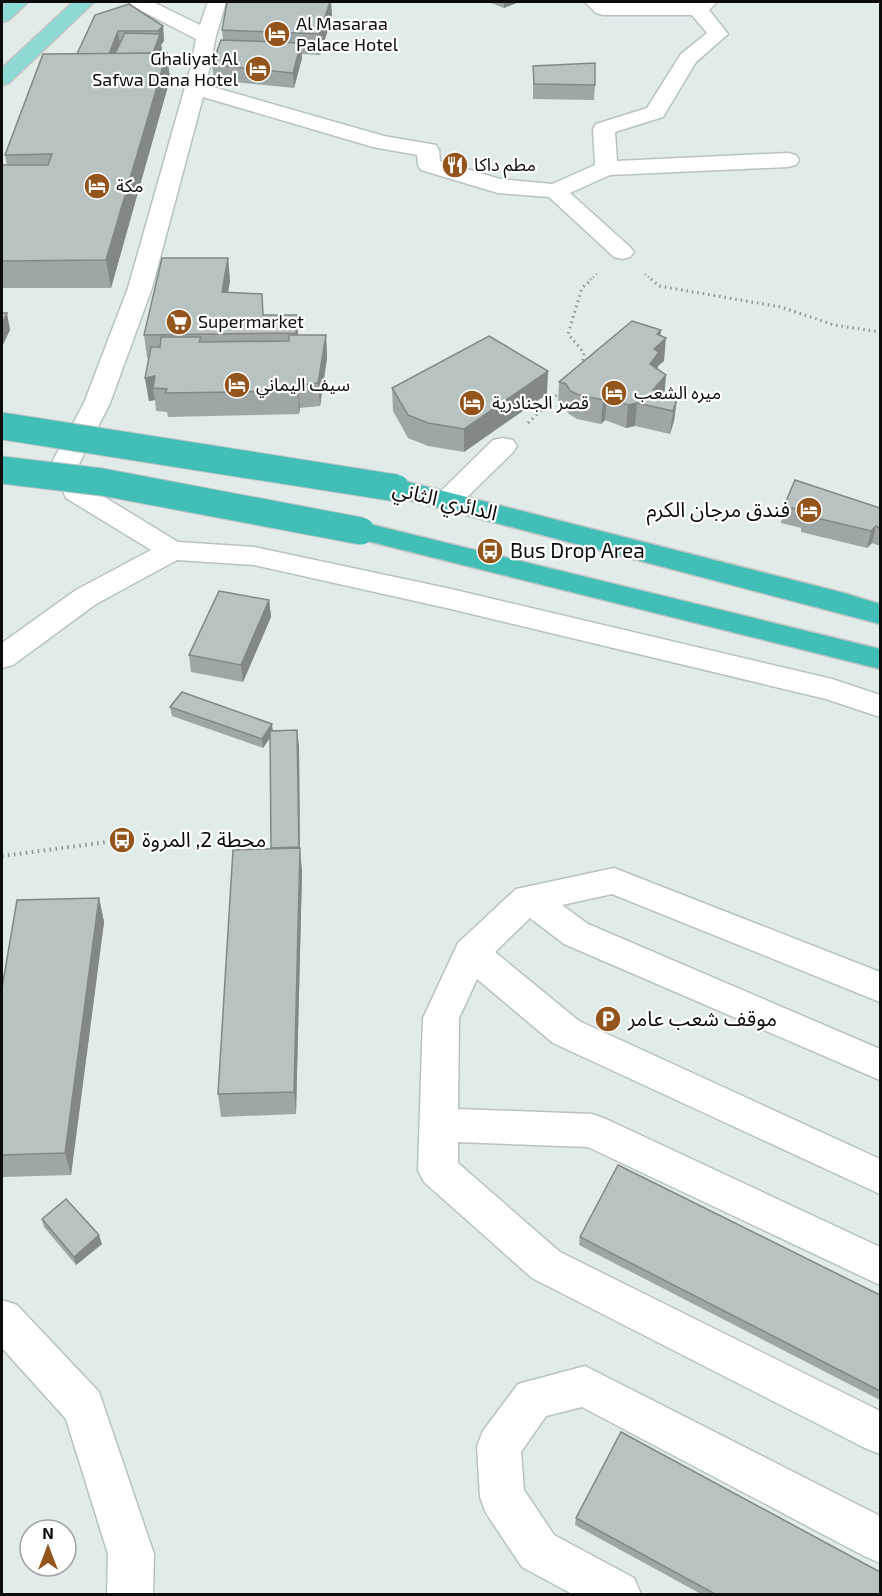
<svg xmlns="http://www.w3.org/2000/svg" width="882" height="1596" font-family="'Exo 2','Noto Sans Arabic',sans-serif">
  <style>
    .lines { fill: none; stroke-linecap: round; stroke-linejoin: round }
    .minor-casing { stroke: #b9c2c1; stroke-width: 3 }
    .major-casing { stroke: #c4c5c5; stroke-width: 3 }
    .highway-casing { stroke: #c4c5c5; stroke-width: 3 }
    .path-far2 { stroke: #8d9493; stroke-width: 2; stroke-dasharray: 1 3; stroke-linecap: butt }
    .path-far1 { stroke: #8d9493; stroke-width: 3; stroke-dasharray: 1.5 4; stroke-linecap: butt }
    .path { stroke: #8d9493; stroke-width: 4; stroke-dasharray: 1.5 4.5; stroke-linecap: butt }
    .minor { fill: #fff; fill-rule: evenodd }
    .major { fill: #8dd9d4; fill-rule: evenodd }
    .highway { fill: #41bfb7; fill-rule: evenodd }
    .highway-bridge-casing { stroke: #c4c5c5; stroke-width: 29; stroke-linecap: butt }
    .highway-bridge { stroke: #41bfb7; stroke-width: 27 }
    .wall { fill: #9ea7a6 }
    .shaded-wall { fill: #818887 }
    .building { fill: #b8c2c1; stroke: #818887; stroke-width: 1.5 }
    .labels { text-anchor: middle; stroke-width: 4.5; stroke-linejoin: round; paint-order: stroke }
    .far-poi-label { font-size: 18px; fill: #0a0d0c; stroke: #fff; text-anchor: start }
    .street-label { font-size: 21px; fill: #0a0d0c; stroke: #fff }
    .poi-label { font-size: 21px; fill: #0a0d0c; stroke: #fff; text-anchor: start }
  </style>
  <rect width="100%" height="100%" fill="#e1ebea"/>
  <g class="lines">
    <defs>
      <g id="minor">
        <path d="M129 2H153L200 25 208 2H226L216 36 206 85 384 136 436 145 439 150 440 161 500 179 552 184 595 165 593 129 596 124 647 108 681 54 707 33 692 15H603L596 13 585 2H717L709 10 728 34 696 62 663 117 615 132 617 161 788 153 796 155 799 160 796 165 788 167 610 175 570 193 630 247 634 252 630 257 622 259 614 257 549 197 498 193 421 170 418 165 417 155 373 147 203 97 152 288 110 403 79 464 88 487 178 542 254 547 451 589 832 679 880 695V717L826 699 451 609 254 565 177 560 96 604 13 665 2 668V643L76 590 151 550 66 498 51 464 84 403 128 288 191 66 196 39 132 6Z"/>
        <path d="M503 438 513 440 517 446 513 452 457 507 447 510 437 507 433 501 437 495 493 440Z"/>
        <path d="M614 868 880 972V1002L612 894 562 905 588 924 880 1049V1080L564 944 530 918 495 952 579 1021 880 1159V1194L553 1043 477 979 459 1018 458 1109 592 1114 606 1119 880 1247V1285L588 1147 458 1142V1163L560 1252 880 1411V1454L865 1448 532 1278 424 1182 418 1170 423 1018 458 943 516 889Z"/>
        <path d="M2 1300 17 1305 99 1392 154 1554 153 1594H107L108 1554 66 1419 2 1348Z"/>
        <path d="M585 1366 880 1516V1563L864 1556 582 1407 546 1416 521 1452 524 1490 554 1535 634 1578 641 1594H572L522 1567 486 1513 480 1497 477 1446 483 1431 518 1384Z"/>
      </g>
      <g id="major">
        <path d="M7 2H28L9 20 2 22V6Z"/>
        <path d="M73 2H94L9 83 2 85V68Z"/>
      </g>
      <g id="highway">
        <path d="M396 479 844 593 880 604V624L386 494 382 488 386 482Z"/>
        <path d="M361 522 880 649V669L351 537 347 531 351 525Z"/>
      </g>
    </defs>
    <use href="#minor" class="minor-casing"/>
    <use href="#major" class="major-casing"/>
    <use href="#highway" class="highway-casing"/>
    <g class="path-far2">
      <path d="M645 274 652 280"/>
      <path d="M590 280 597 274"/>
    </g>
    <g class="path-far1">
      <path d="M651 279 659 286 781 307 834 325 880 332"/>
      <path d="M582 366 584 353 568 334 582 288 592 279"/>
      <path d="M528 423 561 391"/>
    </g>
    <path class="path" d="M2 856 122 840"/>
    <use href="#minor" class="minor"/>
    <use href="#major" class="major"/>
    <use href="#highway" class="highway"/>
    <defs>
      <g id="highway-bridge">
        <path d="M2 426 396 488"/>
        <path d="M2 470 102 482 361 531"/>
      </g>
    </defs>
    <use href="#highway-bridge" class="highway-bridge-casing"/>
    <use href="#highway-bridge" class="highway-bridge"/>
  </g>
  <g class="wall">
    <path d="M227 2H331L332 17 320 55 301 54 302 58 294 88 214 80 212 65 223 40 222 30Z"/>
    <path d="M489 2H519L504 8Z"/>
    <path d="M95 15 163 26 164 41 161 45 162 49 160 53H167L170 79 111 288H2V165H7L5 155 77 54Z"/>
    <path d="M533 66 595 85 594 100 533 99Z"/>
    <path d="M228 258 230 281 228 292 263 315H297L298 335H326L327 358 320 406 300 408 299 414 168 417 167 412 156 411 155 400 149 401 145 378 149 358H147L144 335Z"/>
    <path d="M661 330 660 335 664 361 658 366V369L666 375 664 394 677 398 674 421 670 434 635 426 626 428 605 420 601 424 577 419 569 414 565 408 558 406 559 382Z"/>
    <path d="M392 388 547 394 464 452 428 446 408 438 393 411Z"/>
    <path d="M784 506 880 508V546L872 543 867 548 801 532V528L781 523Z"/>
    <path d="M269 600 271 617 243 682 191 672 189 655Z"/>
    <path d="M170 707 273 731 297 730 299 747 300 851 302 872 296 1114 221 1117 218 1094 271 849 270 738 263 748 172 716Z"/>
    <path d="M99 898 104 922 71 1175 2 1177V988Z"/>
    <path d="M42 1219 102 1244 76 1265 44 1227Z"/>
    <path d="M580 1237 880 1295V1400L579 1245Z"/>
    <path d="M576 1518 880 1594H701L575 1525Z"/>
  </g>
  <g class="shaded-wall">
    <path d="M330 2H331L332 17 320 55 319 34Z"/>
    <path d="M504 2H519L504 8Z"/>
    <path d="M163 26 164 41 161 45 162 49 153 74 151 59 159 36 158 31Z"/>
    <path d="M118 31 120 46 113 58H108Z"/>
    <path d="M301 43 302 58 294 88 293 73Z"/>
    <path d="M167 53 170 79 111 288 106 260Z"/>
    <path d="M228 258 230 281 224 314 222 292Z"/>
    <path d="M7 313 10 330 2 347V324Z"/>
    <path d="M297 315 298 338V356L296 333Z"/>
    <path d="M661 330 659 344 666 338 664 361 658 366 657 375 650 364 657 334Z"/>
    <path d="M326 335 327 358 320 406 318 383Z"/>
    <path d="M548 371 547 394 464 452V429Z"/>
    <path d="M666 375 664 398 653 390Z"/>
    <path d="M155 376 153 388 155 400 149 401 145 378Z"/>
    <path d="M298 385 300 408 299 414 298 391Z"/>
    <path d="M607 397 605 420 601 424 603 400Z"/>
    <path d="M677 398 674 421 670 434 673 411Z"/>
    <path d="M637 403 635 426 626 428 628 405Z"/>
    <path d="M876 526 872 543 867 548 871 531Z"/>
    <path d="M269 600 271 617 243 682 241 665Z"/>
    <path d="M272 724 273 733 263 748 262 739Z"/>
    <path d="M297 730 299 747 300 851 302 872 296 1114 294 1092 300 856Z"/>
    <path d="M99 898 104 922 71 1175 65 1153Z"/>
    <path d="M99 1235 102 1244 76 1265 74 1257Z"/>
  </g>
  <g class="building">
    <path d="M227 2H330L319 34 222 30Z"/>
    <path d="M129 4 163 26 158 31H118L109 54H77L95 15Z"/>
    <path d="M125 33 160 34 153 53 115 54Z"/>
    <path d="M221 40 301 43 293 73 212 65Z"/>
    <path d="M167 53 106 260 2 261V165H48L52 154 5 155 43 54Z"/>
    <path d="M595 63V85L534 84 533 66Z"/>
    <path d="M162 258H228L222 292 262 294 263 315H297L296 333 144 335Z"/>
    <path d="M2 313H7L2 324Z"/>
    <path d="M632 321 661 330 657 334 666 338 654 349 659 352 650 364 666 375 653 390 677 398 673 411 637 403 628 405 607 397 603 400 579 395 570 391 566 384 559 382Z"/>
    <path d="M289 335H326L318 383 298 385V391L165 393 167 389 153 388 155 376 145 378 151 347H160L161 337H201L199 342 289 341Z"/>
    <path d="M489 336 548 371 464 429 428 423 408 415 392 388Z"/>
    <path d="M795 480 880 508V528L876 526 871 531 804 515 805 511 784 506Z"/>
    <path d="M219 591 269 600 241 665 189 655Z"/>
    <path d="M182 692 272 724 262 739 170 707Z"/>
    <path d="M297 730 299 847 271 848 270 731Z"/>
    <path d="M300 848 294 1092 218 1094 233 850Z"/>
    <path d="M99 898 65 1153 2 1155V988L17 900Z"/>
    <path d="M618 1165 880 1295V1391L580 1237Z"/>
    <path d="M66 1199 99 1235 74 1257 42 1219Z"/>
    <path d="M621 1432 880 1572V1594H715L576 1518Z"/>
  </g>
  <defs>
    <symbol id="hotel-disc" viewBox="-11 -11 22 22"><circle r="9.5" fill="#94551c" stroke="#fff"/><path d="M-6-4.5h1.5V1H6V5H4.5V3h-9V5H-6ZM-4 0a1.8 1.8 0 1 1 3.6 0ZM.5 0V-2.5h3Q6-2.5 6 0Z" fill="#fff"/></symbol>
    <symbol id="restaurant-disc" viewBox="-11 -11 22 22"><circle r="9.5" fill="#94551c" stroke="#fff"/><path d="M-5-6h1v4h1v-4h1v4h1v-4h1v5L-1.5 .5V6h-2V.5L-5-1ZM5-6V6H3V1.5H1.5Q1.5-4 5-6Z" fill="#fff"/></symbol>
    <symbol id="supermarket-disc" viewBox="-11 -11 22 22"><circle r="9.5" fill="#94551c" stroke="#fff"/><path d="M-6-5.5h2.5l.6 2H6L4.5 2H-2.5L-4.4-4H-6ZM-1.5 3.2a1.3 1.3 0 1 0 .1 0ZM3 3.2a1.3 1.3 0 1 0 .1 0Z" fill="#fff"/></symbol>
    <symbol id="bus-disc" viewBox="-11 -11 22 22"><circle r="9.5" fill="#94551c" stroke="#fff"/><path d="M-5-6H5V4H4V6H2V4H-2V6H-4V4H-5ZM-3.5-4V0h7V-4ZM-3.5 1.2v1.5H-2V1.2ZM2 1.2v1.5H3.5V1.2Z" fill="#fff"/></symbol>
    <symbol id="parking-disc" viewBox="-11 -11 22 22"><circle r="9.5" fill="#94551c" stroke="#fff"/><path d="M-3.5-5.5H1a3.5 3.5 0 0 1 0 7H-1V5.5H-3.5ZM-1-3.4V-.6H.8a1.4 1.4 0 0 0 0-2.8Z" fill="#fff"/></symbol>
  </defs>
  <g fill-rule="evenodd">
    <use href="#hotel-disc" x="262" y="19" width="30" height="30"/>
    <use href="#hotel-disc" x="243" y="54" width="30" height="30"/>
    <use href="#restaurant-disc" x="440" y="150" width="30" height="30"/>
    <use href="#hotel-disc" x="82" y="171" width="30" height="30"/>
    <use href="#supermarket-disc" x="164" y="307" width="30" height="30"/>
    <use href="#hotel-disc" x="222" y="370" width="30" height="30"/>
    <use href="#hotel-disc" x="599" y="378" width="30" height="30"/>
    <use href="#hotel-disc" x="457" y="388" width="30" height="30"/>
    <use href="#hotel-disc" x="794" y="495" width="30" height="30"/>
    <use href="#bus-disc" x="475" y="536" width="30" height="30"/>
    <use href="#bus-disc" x="107" y="825" width="30" height="30"/>
    <use href="#parking-disc" x="593" y="1004" width="30" height="30"/>
  </g>
  <g class="labels">
    <g class="far-poi-label">
      <text x="296" y="30">Al Masaraa<tspan x="296" dy="21">Palace Hotel</tspan></text>
      <text x="238" y="65" text-anchor="end">Ghaliyat Al<tspan x="238" dy="21">Safwa Dana Hotel</tspan></text>
      <text x="474" y="171">مطم داكا</text>
      <text x="116" y="192">مكة</text>
      <text x="198" y="328">Supermarket</text>
      <text x="256" y="391">سيف اليماني</text>
      <text x="634" y="399">ميره الشعب</text>
      <text x="492" y="409">قصر الجنادرية</text>
    </g>
    <g class="street-label">
      <text transform="translate(445 501) rotate(14)" y="7">الدائري الثاني</text>
    </g>
    <g class="poi-label">
      <text x="790" y="517" text-anchor="end">فندق مرجان الكرم</text>
      <text x="510" y="558">Bus Drop Area</text>
      <text x="142" y="847">محطة 2, المروة</text>
      <text x="628" y="1026">موقف شعب عامر</text>
    </g>
  </g>
  <rect width="882" height="1596" fill="none" stroke="#0a0d0c" stroke-width="6"/>
  <g transform="translate(48 1548)"><circle r="28" fill="#ffffff" stroke="#9d9e9e" stroke-width="1.5"/>
  <path d="M0-4.5L10 22L0 15L-10 22Z" fill="#94551c"/>
  <text y="-9" font-size="16" font-weight="bold" text-anchor="middle" fill="#0a0d0c">N</text>
  </g>
</svg>
